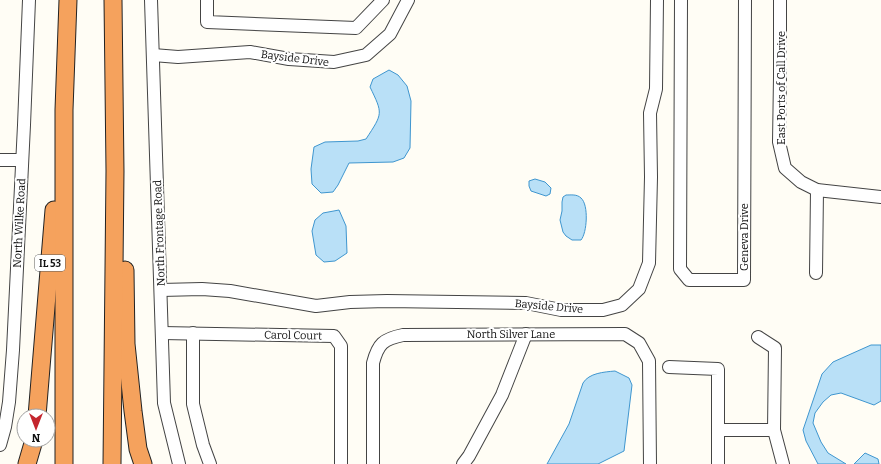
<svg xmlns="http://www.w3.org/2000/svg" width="881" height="464" font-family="Bitter,serif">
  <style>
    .water { fill: #b9e0f7; stroke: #3f96cf }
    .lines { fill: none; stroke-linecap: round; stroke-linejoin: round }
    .minor-casing { stroke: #444; stroke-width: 14 }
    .highway-casing { stroke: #222; stroke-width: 19 }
    .minor { stroke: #fff; stroke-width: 12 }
    .highway { stroke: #f5a25d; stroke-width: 17 }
    .labels { text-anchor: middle; stroke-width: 4; stroke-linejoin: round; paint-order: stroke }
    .shield { fill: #fff; stroke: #585858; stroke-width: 1 }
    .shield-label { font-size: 10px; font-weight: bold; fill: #111 }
    .street-label { font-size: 11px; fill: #111; stroke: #fff }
  </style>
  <rect width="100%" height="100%" fill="#fffdf5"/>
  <g class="water">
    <path d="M389 70 398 75 407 86 411 101 410 148 404 158 393 162 349 163 338 185 333 192 321 193 312 184 311 169 314 147 325 142 358 141 366 139C383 113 383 114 370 87L373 79Z"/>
    <path d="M535 179 545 182 551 188 550 194 546 196 531 191 529 186V181Z"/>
    <path d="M566 195C571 195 577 194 581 198 589 205 587 233 581 240H572L566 236 563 232 560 220 562 211V202L563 197Z"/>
    <path d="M339 210 346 226 347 253 335 261 324 262 316 255 312 231 315 220 323 213Z"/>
    <path d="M871 345H881V401L874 405 841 393 831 395 823 402 815 413 813 423 821 442 828 453 846 464H818L806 441 803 430 822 374 833 362Z"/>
    <path d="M615 371 629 378 632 385 624 451 598 464H547L569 424 583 383C589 373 604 372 615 371Z"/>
    <path d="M865 453 878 459 879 464H854Z"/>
  </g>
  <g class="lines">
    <defs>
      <g id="minor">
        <path d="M151 0 164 403 179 464"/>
        <path d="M207 0V22L356 28 383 0"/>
        <path d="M681 0 680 269 689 280H744L745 0"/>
        <path d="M780 0V77L779 142 785 168 801 182 817 190 881 197"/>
        <path d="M153 55 178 57 250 52 289 59 334 62 366 55 390 34 408 0"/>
        <path d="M0 160H22"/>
        <path d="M816 273 817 190"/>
        <path d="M161 290 202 289 230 291 316 306 350 302 387 301 526 303 561 310H603L622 305 639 289 649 263 651 177 650 113 656 89 657 0"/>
        <path d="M162 333 334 336 341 346V464"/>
        <path d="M193 333V404L203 445 210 464"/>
        <path d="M758 337 775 348 774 430 783 464"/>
        <path d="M669 367 718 369V464"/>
        <path d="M718 430H774"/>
        <path d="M0 445 5 427 9 402 13 350 24 125 29 0"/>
        <path d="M373 464V363C378 344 383 339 403 335L625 334 639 343 649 361 650 464"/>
        <path d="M463 464 469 456 502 395 526 334"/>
      </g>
      <g id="highway">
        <path d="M125 270 126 344 133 411 138 449 143 464"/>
        <path d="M37 416 54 210"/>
        <path d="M27 464 34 440"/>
        <path d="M64 464V110L68 0"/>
        <path d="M112 464 115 171 113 0"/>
      </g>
    </defs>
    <use href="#minor" class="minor-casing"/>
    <use href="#highway" class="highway-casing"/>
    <use href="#minor" class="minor"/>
    <use href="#highway" class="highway"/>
  </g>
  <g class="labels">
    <rect class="shield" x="35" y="255" width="30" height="16" rx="3"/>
    <g class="shield-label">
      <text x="50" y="267">IL 53</text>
    </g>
    <g class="street-label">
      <text transform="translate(295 58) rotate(7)" y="4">Bayside Drive</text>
      <text transform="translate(781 88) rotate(-90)" y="4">East Ports of Call Drive</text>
      <text transform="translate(19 223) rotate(-87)" y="4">North Wilke Road</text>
      <text transform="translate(159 233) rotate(-92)" y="4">North Frontage Road</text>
      <text transform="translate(744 237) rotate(-90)" y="4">Geneva Drive</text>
      <text transform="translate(549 306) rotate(5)" y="4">Bayside Drive</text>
      <text x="511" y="338">North Silver Lane</text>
      <text transform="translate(293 335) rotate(1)" y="4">Carol Court</text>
    </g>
  </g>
  <g transform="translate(36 428) rotate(180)"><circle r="19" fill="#ffffff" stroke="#a0a0a0"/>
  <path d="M0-3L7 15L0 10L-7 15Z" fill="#c4262e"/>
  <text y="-6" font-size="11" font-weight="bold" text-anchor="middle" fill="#111111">N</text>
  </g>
</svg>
